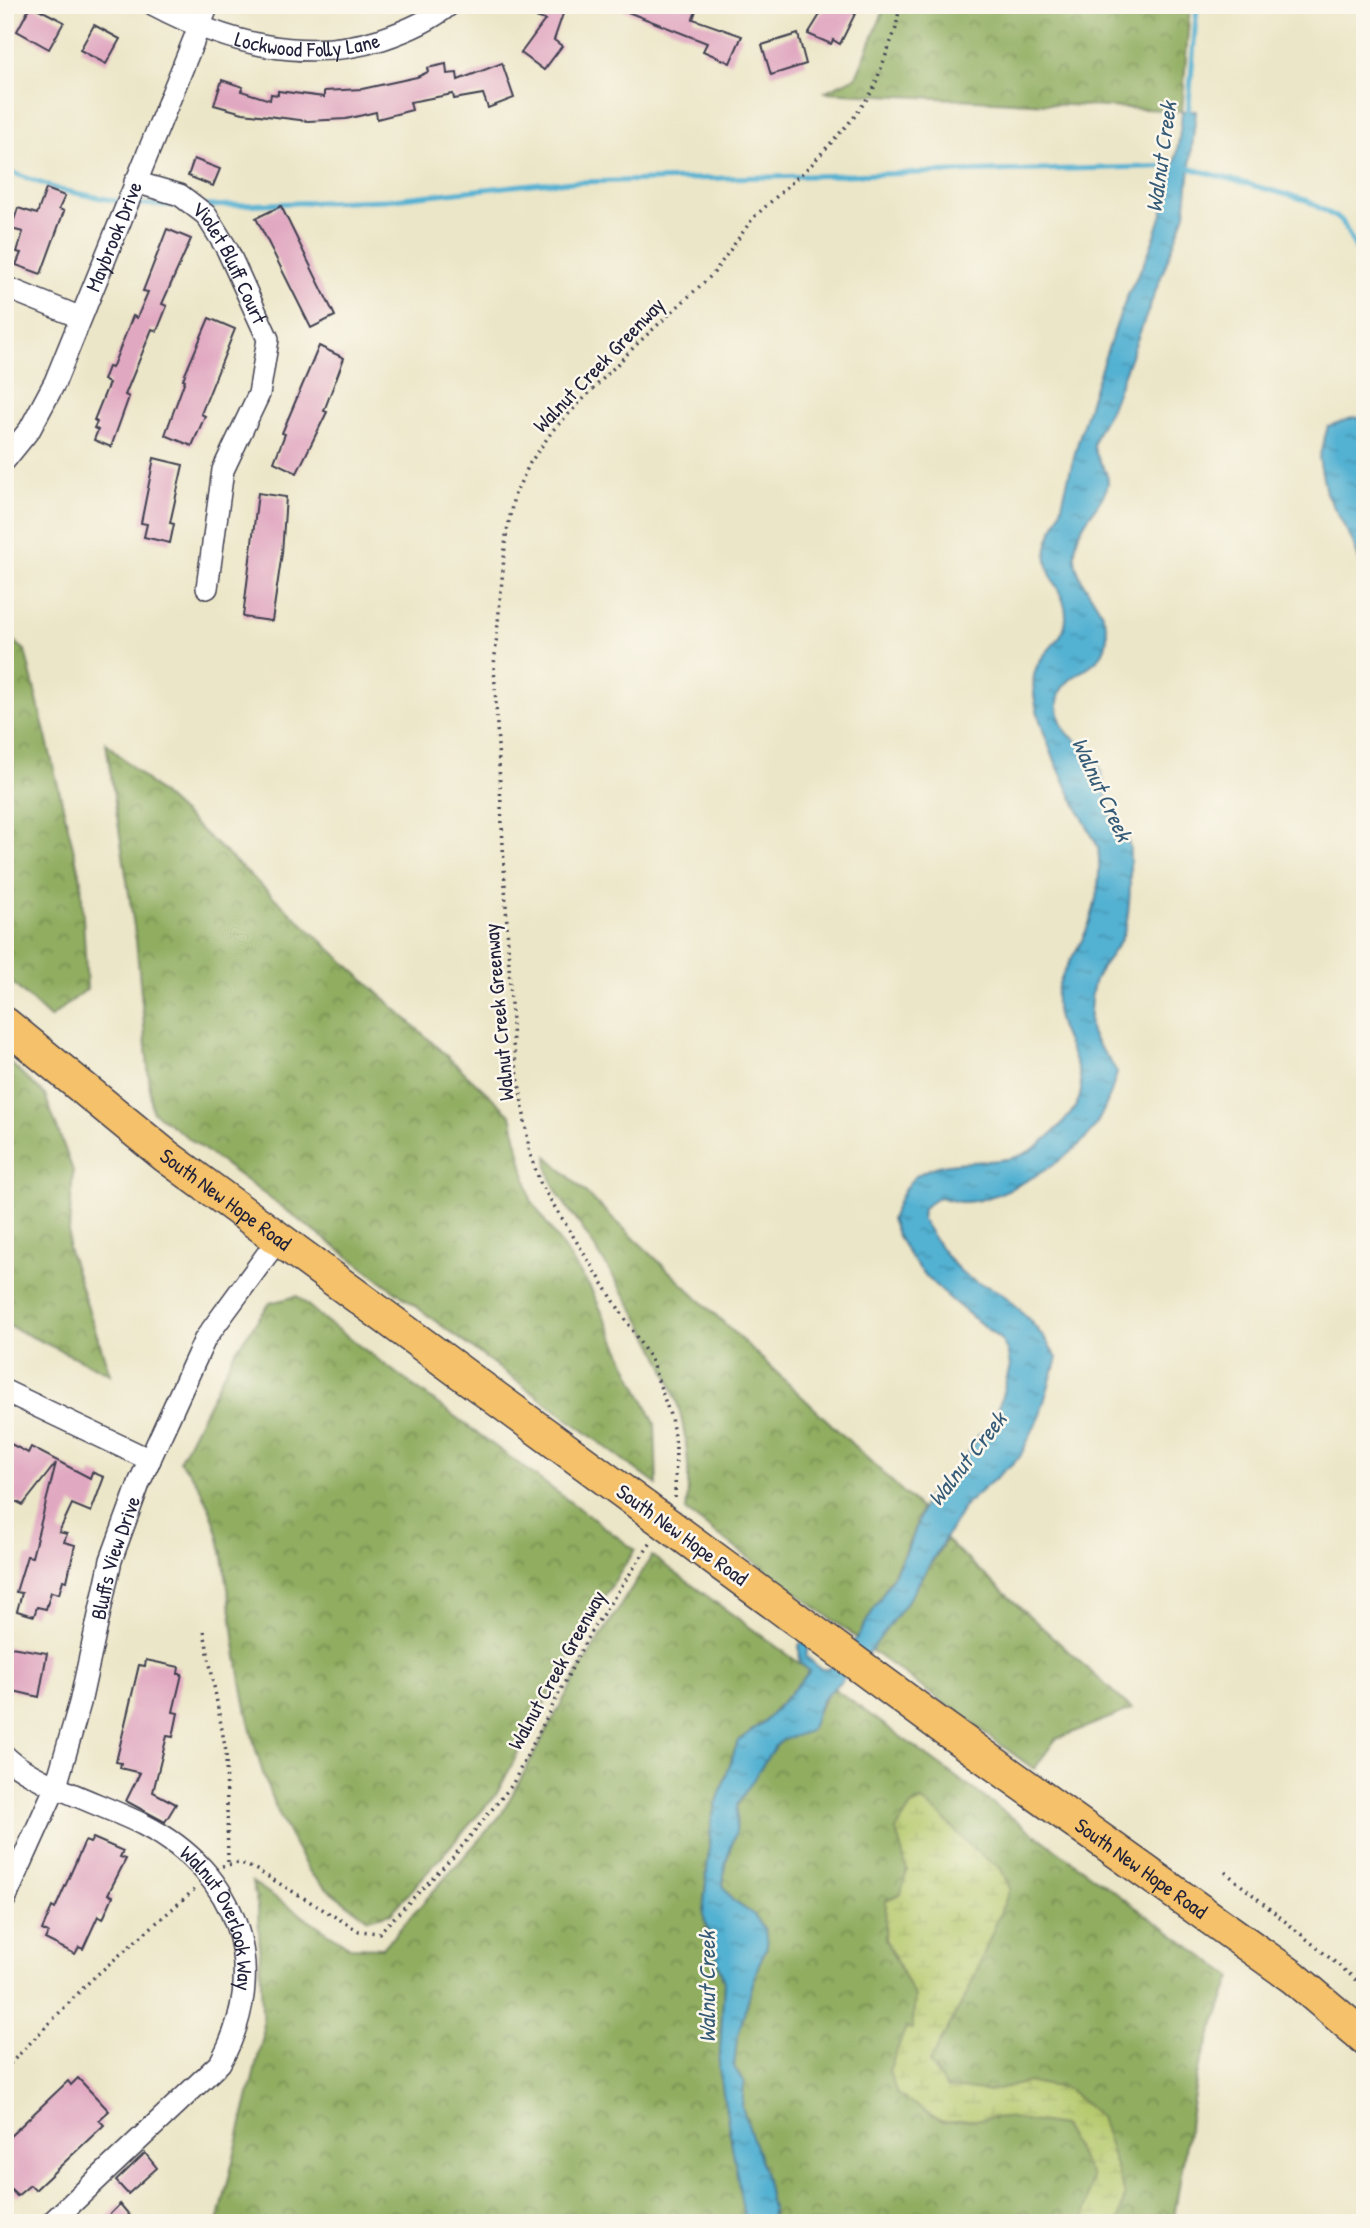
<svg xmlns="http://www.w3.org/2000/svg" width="1370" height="2228" font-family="'Patrick Hand',sans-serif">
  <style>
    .forest { fill: url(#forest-crowns); stroke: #59684e; stroke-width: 2 }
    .wetland { fill: url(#wetland-marsh); stroke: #6c7654; stroke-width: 2 }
    .water { fill: url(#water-ripples); stroke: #3a6a86; stroke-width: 2 }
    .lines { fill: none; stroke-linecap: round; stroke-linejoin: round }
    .stream { stroke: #53b1d2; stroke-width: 5 }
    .building { fill: #e1a9c1 }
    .minor-casing { stroke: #403f50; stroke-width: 24 }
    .primary-casing { stroke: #403f50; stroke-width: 36 }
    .path { stroke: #403f50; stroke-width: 3.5; stroke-dasharray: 2 5; stroke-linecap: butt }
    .minor { stroke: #fff; stroke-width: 21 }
    .primary { stroke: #f5c16b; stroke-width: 33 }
    .primary-bridge-casing { stroke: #403f50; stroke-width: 36; stroke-linecap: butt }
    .primary-bridge { stroke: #f5c16b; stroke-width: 33 }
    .labels { text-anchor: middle; stroke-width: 5; stroke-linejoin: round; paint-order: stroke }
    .street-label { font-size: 21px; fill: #22223b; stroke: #fbf7ec }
    .water-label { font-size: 23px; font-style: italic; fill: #365b77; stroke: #fbf7ec }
  </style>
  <defs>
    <pattern id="forest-crowns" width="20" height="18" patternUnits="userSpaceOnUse" patternTransform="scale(1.75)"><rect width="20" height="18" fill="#90ad60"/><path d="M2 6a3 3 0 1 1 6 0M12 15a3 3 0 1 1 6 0" fill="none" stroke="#758c50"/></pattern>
    <pattern id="wetland-marsh" width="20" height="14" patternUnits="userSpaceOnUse" patternTransform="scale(1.75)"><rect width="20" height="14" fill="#b5c96d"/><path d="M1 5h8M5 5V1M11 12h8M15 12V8" fill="none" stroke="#9bac5f"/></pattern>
    <pattern id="water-ripples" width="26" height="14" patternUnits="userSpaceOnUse" patternTransform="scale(1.75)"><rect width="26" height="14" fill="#53b1d2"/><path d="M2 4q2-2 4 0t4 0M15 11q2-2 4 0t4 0" fill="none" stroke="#4490ac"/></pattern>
  </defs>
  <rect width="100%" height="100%" fill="#fbf7ec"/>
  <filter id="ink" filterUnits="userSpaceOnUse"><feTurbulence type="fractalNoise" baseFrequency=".0143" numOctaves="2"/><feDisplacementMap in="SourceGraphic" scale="14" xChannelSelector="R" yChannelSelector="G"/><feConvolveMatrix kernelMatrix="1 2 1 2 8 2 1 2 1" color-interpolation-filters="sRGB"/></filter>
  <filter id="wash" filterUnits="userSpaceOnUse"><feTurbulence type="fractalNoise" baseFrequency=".00686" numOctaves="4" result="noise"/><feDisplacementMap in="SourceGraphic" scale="28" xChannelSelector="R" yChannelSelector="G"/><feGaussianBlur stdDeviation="1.57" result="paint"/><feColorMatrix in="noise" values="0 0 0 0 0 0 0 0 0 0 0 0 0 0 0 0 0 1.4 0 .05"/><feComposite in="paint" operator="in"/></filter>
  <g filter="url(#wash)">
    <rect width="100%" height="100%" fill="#ece6c8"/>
    <g class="forest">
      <path d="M886 5H1190L1182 111 824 92 856 77Z"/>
      <path d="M5 634 25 650 81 880 87 989 50 1018 5 976Z"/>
      <path d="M106 743 511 1115 531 1200 591 1289 655 1424 657 1485 152 1111 136 940Z"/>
      <path d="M5 1058 45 1095 73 1171 68 1248 110 1374 5 1324Z"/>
      <path d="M547 1156 921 1509C907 1556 881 1596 857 1638L686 1511C701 1398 641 1321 584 1231 568 1207 547 1187 547 1156Z"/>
      <path d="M297 1296 326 1321 635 1550 585 1626 496 1795 391 1913 368 1919C350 1905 329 1892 313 1876 305 1867 300 1854 294 1844 261 1787 247 1721 237 1657 227 1595 227 1506 179 1461L235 1351 270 1303Z"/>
      <path d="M946 1540 1132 1709 1056 1739 1034 1769 871 1650 912 1594Z"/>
      <path d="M652 1556 810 1671 766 1720 738 1741 712 1817 703 1914 724 1982 721 2029 745 2223H218L263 2036 258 1908 252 1882 350 1947 383 1948 501 1815 580 1669Z"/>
      <path d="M832 1687 1232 1977 1198 2070 1174 2217 1176 2223H771L772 2209 764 2171 742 2107 744 2083 734 2067 737 2038 758 1966 767 1946 765 1930 754 1915 732 1900 723 1885 725 1865 736 1832 737 1805 751 1779 775 1746 817 1712Z"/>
    </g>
    <path class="wetland" d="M922 1801 939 1814 972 1848 1001 1869 1010 1889 968 1992 929 2063 947 2088 988 2091 1030 2082 1068 2089 1100 2117 1125 2195 1118 2223H1079L1084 2220 1092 2177 1062 2126 1005 2117 943 2122 897 2094 889 2071 906 2027 912 2029 915 1998 885 1939 886 1900 901 1894 907 1870 896 1830 911 1806Z"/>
    <g class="water">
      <path d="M1182 111H1196L1185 214 1111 408C1106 419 1093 435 1094 447 1096 461 1112 473 1107 487 1099 511 1073 525 1075 558 1077 587 1108 607 1107 635 1107 679 1046 666 1060 719 1065 738 1080 740 1091 753 1107 771 1103 797 1113 818 1118 828 1130 839 1130 850 1130 874 1131 902 1126 925 1122 946 1103 961 1095 980 1091 991 1089 1015 1090 1028 1092 1043 1111 1058 1117 1073 1111 1094 1104 1114 1091 1132 1071 1159 1001 1200 966 1202 958 1203 947 1199 939 1197L923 1208 922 1220C935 1239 947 1260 965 1275 974 1283 985 1285 995 1290 1015 1300 1046 1338 1057 1358L1040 1415 1020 1457 965 1505 912 1594 871 1650 821 1701 810 1731 783 1740 775 1746 737 1805 736 1832 725 1865 723 1885 732 1900 754 1915 765 1930 767 1946 758 1966 737 2038 734 2067 744 2083 742 2107 764 2171 772 2209 771 2223H745L719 2069 724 1982 703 1914 712 1817 738 1741 766 1720 810 1671 800 1663 799 1645 804 1641 809 1645 806 1656 820 1669H829L857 1638 895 1573 912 1539 926 1498 952 1479 978 1436 995 1422 1010 1366 1007 1350 1001 1340C958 1304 909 1274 891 1219 898 1203 904 1183 919 1174 946 1157 982 1165 1012 1158 1031 1154 1047 1139 1060 1126 1069 1116 1080 1104 1081 1090 1082 1058 1053 1031 1056 998 1058 976 1072 959 1082 940 1096 912 1102 878 1098 847 1078 809 1023 710 1035 671 1042 649 1065 642 1066 618 1067 590 1043 580 1047 548 1049 535 1058 522 1061 509 1077 438 1099 369 1125 302 1132 284 1143 267 1150 249 1166 207 1179 156 1182 111Z"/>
      <path d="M1355 417 1365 420V577L1353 542 1326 493 1319 458 1328 426Z"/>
    </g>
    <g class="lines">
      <g class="stream">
        <path d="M1188 115 1197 5"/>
        <path d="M5 170 60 190 122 202"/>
        <path d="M132 204 185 206"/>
        <path d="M205 206 384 200 541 183 1182 166 1306 200 1342 221 1365 268"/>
      </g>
    </g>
    <g id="blocks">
      <g class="building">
        <path d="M31 5 64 22 49 49 17 31Z"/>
        <path d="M509 5H566L554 40 562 46 544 70 521 53 545 20 508 8Z"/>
        <path d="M610 5H698L693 19 742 36 730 63 703 51 707 43Z"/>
        <path d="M826 5H848L857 10 840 44 833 40 831 44 808 34Z"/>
        <path d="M94 25 120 39 106 64 80 50Z"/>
        <path d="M798 34 806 64 771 75 762 45Z"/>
        <path d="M502 63 514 98 488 108 483 94 454 99 453 94 410 102 412 110 377 119 376 112 346 119 308 121 243 113 214 105 222 80 243 87 241 91 270 100 271 94 278 95V91L324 97V91L362 89 417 77 428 72 427 68 446 64 447 74 457 73 458 80Z"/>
        <path d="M194 159 220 169 213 186 188 176Z"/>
        <path d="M46 189 65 196 59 209 64 211 41 274 16 265 21 253 17 252 23 232 11 229 18 208 37 214Z"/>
        <path d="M281 206 335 316 311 328 256 218Z"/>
        <path d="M167 229 191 239 162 304 167 306 157 331 152 329 125 395 129 397 111 447 94 440 98 430 94 428 97 422 94 420 109 383 103 380 108 367 112 368 133 316 137 318 148 292 143 291Z"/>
        <path d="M209 318 235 329 201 414 205 416 192 446 165 435 185 380 183 379Z"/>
        <path d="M319 346 344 358 324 411 327 412 297 473 274 462 285 434 282 433Z"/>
        <path d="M154 458 183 465 170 523 174 524 170 543 144 537 147 524 141 523Z"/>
        <path d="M258 493 286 497 282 553 272 621 243 617Z"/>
        <path d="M5 1441 28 1453 31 1447 90 1478 92 1472 104 1477 91 1512 72 1504 59 1532 67 1534 64 1542 75 1545 67 1581 63 1580 59 1594 51 1592 46 1609 37 1607 34 1616 17 1611 22 1593 16 1592 27 1556 32 1557 56 1463 23 1505 5 1496Z"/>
        <path d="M5 1646 47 1653 39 1697 5 1689Z"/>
        <path d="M146 1660 179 1667 178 1674H182L173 1712 178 1713 173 1737 167 1736 153 1792 176 1804 165 1822 126 1801 140 1773 120 1768 121 1763 116 1762 139 1665 145 1666Z"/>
        <path d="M93 1838 123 1851 120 1857 126 1859 108 1894 113 1896 103 1919 98 1916 83 1949 79 1947 75 1954 45 1939 48 1933 42 1930 52 1907 55 1909 85 1841 90 1843Z"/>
        <path d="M78 2078 109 2111 99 2120 104 2125 35 2190 30 2185 17 2196 5 2183V2141L68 2081 71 2085Z"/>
        <path d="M145 2153 157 2168 128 2194 116 2181Z"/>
        <path d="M120 2204 136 2223H101Z"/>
      </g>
    </g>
  </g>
  <g filter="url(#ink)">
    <use href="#blocks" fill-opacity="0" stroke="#403f50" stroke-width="2"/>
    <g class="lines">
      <defs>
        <g id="minor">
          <path id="s1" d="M154 5C226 43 303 64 382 39 406 31 430 21 449 5"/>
          <path id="s2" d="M135 182 180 195 206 215 227 249 268 339 259 394 223 470 207 588"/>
          <path d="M5 287 79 317"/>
          <path id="s3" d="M5 460 30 429 55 382 208 5"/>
          <path d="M5 1391 150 1460"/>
          <path id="s4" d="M5 1756C32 1783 107 1806 144 1825 238 1872 272 1970 220 2063L51 2223"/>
          <path id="s5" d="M5 1899 56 1786 80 1703 111 1560 140 1481 205 1339 279 1238"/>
        </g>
        <g id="primary">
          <path id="s6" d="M5 1024 166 1156 644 1507"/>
          <path id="s7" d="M940 1725 1293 1977 1365 2038"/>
        </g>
      </defs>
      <use href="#minor" class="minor-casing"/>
      <use href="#primary" class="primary-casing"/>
      <g class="path">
        <path d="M675 1498 676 1445 671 1418 651 1360 541 1185 530 1154 513 1044 494 666 506 536 514 496 530 463 553 430 636 345 713 274 753 218 812 164 855 116 873 90 896 28 900 5"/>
        <path d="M204 1631 226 1752 228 1864"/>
        <path d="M222 1866 238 1863 255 1869 359 1931 379 1933 454 1856 512 1785 590 1633 652 1541"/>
        <path d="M1225 1872 1365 1987"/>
        <path d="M5 2069 91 1980 194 1890"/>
      </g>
      <use href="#minor" class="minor"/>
      <use href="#primary" class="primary"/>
      <defs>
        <path id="primary-bridge" d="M644 1507 940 1725"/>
      </defs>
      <use href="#primary-bridge" class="primary-bridge-casing"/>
      <use href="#primary-bridge" class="primary-bridge"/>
    </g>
  </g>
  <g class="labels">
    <g class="street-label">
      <text dy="7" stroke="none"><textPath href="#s1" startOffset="161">Lockwood Folly Lane</textPath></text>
      <text dy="7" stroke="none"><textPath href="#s3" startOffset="250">Maybrook Drive</textPath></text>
      <text dy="7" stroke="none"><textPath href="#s2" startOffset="133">Violet Bluff Court</textPath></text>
      <text transform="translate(599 365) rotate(-46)" y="7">Walnut Creek Greenway</text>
      <text transform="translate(499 1012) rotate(-95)" y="7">Walnut Creek Greenway</text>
      <text dy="7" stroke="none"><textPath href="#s6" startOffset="282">South New Hope Road</textPath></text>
      <text transform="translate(682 1535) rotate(36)" y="7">South New Hope Road</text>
      <text dy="7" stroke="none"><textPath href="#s5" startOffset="360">Bluffs View Drive</textPath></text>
      <text transform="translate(557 1670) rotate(-61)" y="7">Walnut Creek Greenway</text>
      <text dy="7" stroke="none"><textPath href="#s7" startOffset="247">South New Hope Road</textPath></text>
      <text dy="7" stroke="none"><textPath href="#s4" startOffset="282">Walnut Overlook Way</textPath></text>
    </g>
    <g class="water-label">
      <text transform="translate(1161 157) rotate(-82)" y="8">Walnut Creek</text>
      <text transform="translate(1102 789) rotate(65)" y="8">Walnut Creek</text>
      <text transform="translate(967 1459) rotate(-52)" y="8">Walnut Creek</text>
      <text transform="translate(707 1987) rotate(-90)" y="8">Walnut Creek</text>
    </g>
  </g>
  <rect width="1370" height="2228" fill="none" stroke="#fbf7ec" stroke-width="28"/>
</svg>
